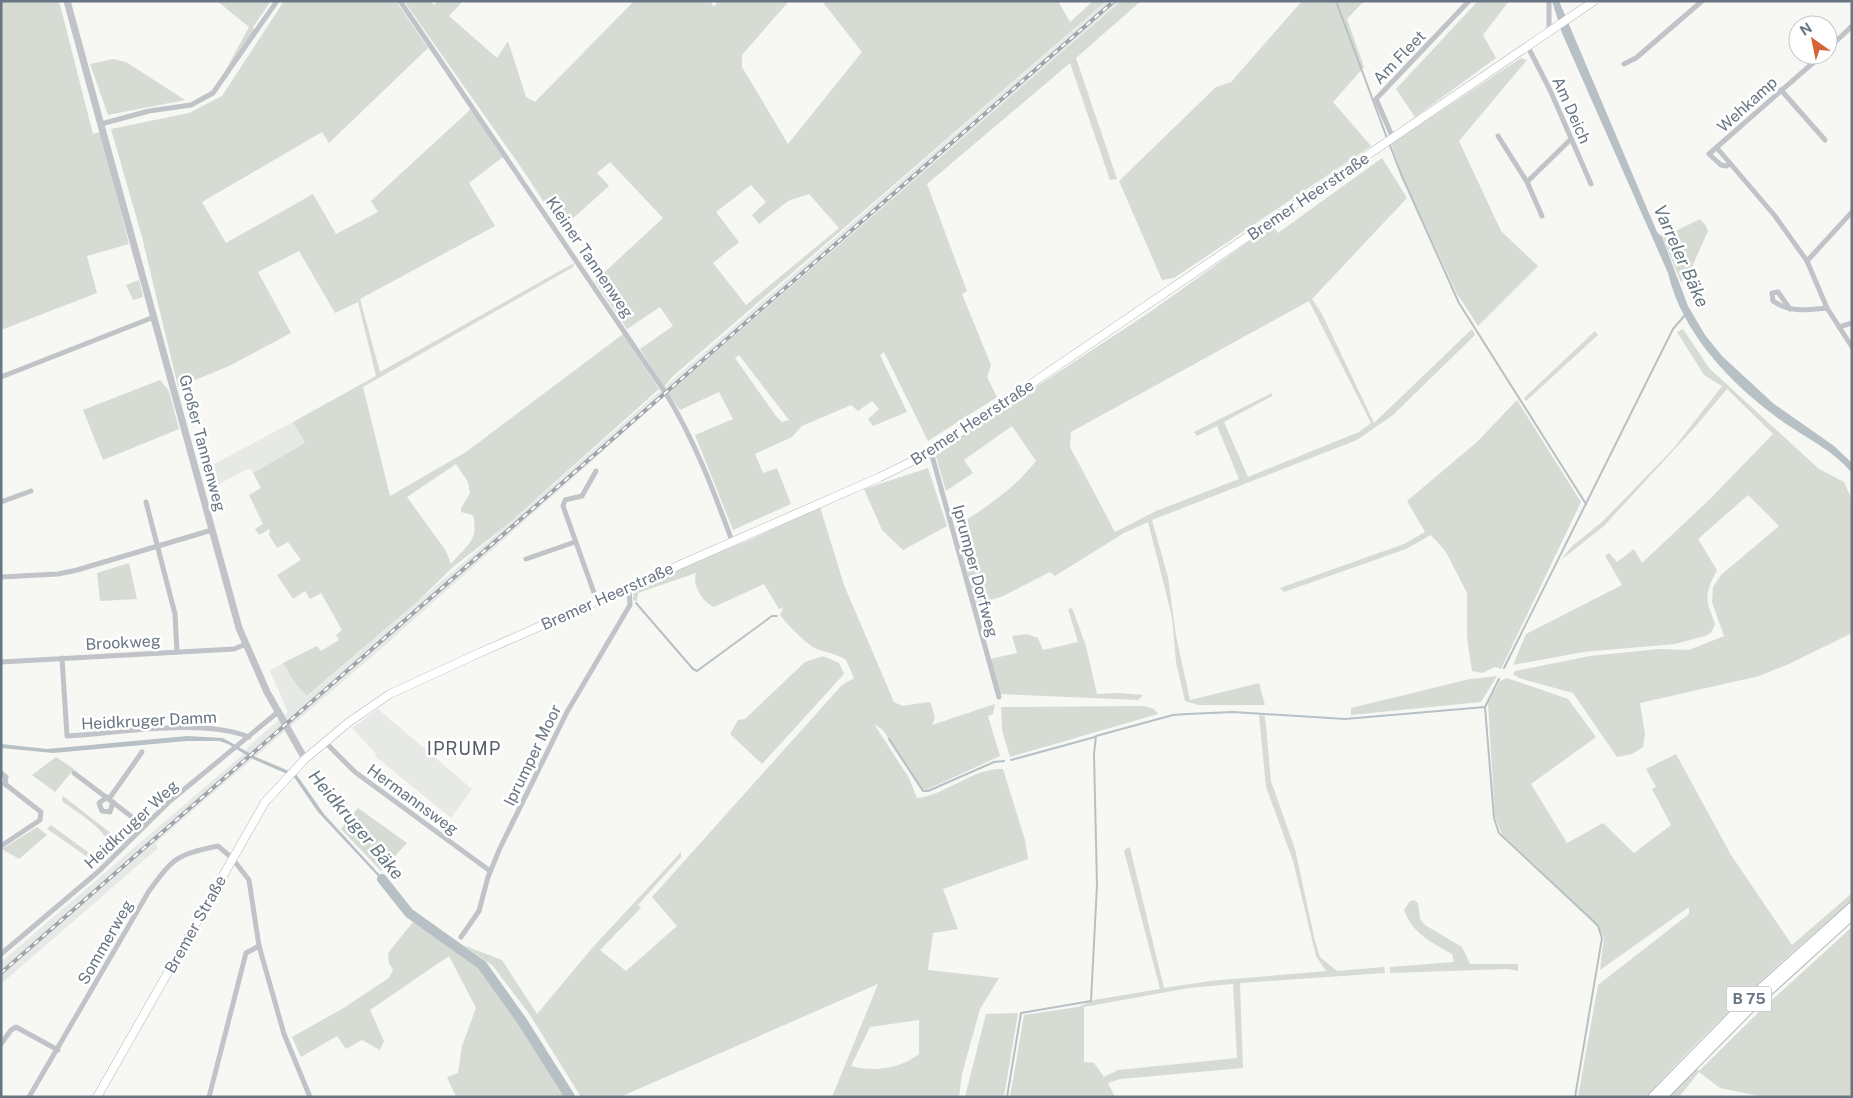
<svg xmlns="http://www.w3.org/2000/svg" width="1853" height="1098" font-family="'Public Sans',sans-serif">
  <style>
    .built { fill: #e7e9e7 }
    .green { fill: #d6dbd4; fill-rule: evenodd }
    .water { fill: #b7c0c5 }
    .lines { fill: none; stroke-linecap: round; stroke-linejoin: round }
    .stream { stroke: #b7c0c5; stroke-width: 2 }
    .river { stroke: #b7c0c5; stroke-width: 10 }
    .secondary-casing { stroke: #b3b7bc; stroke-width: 9 }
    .trunk-casing { stroke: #b3b6ba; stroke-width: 11 }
    .minor { stroke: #c0c3c7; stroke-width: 5 }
    .tertiary { stroke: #c0c3c7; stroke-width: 7 }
    .secondary { stroke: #fff; stroke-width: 8 }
    .trunk { stroke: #fff; stroke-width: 9 }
    .rail-casing { stroke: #a0a5ab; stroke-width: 4 }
    .rail { stroke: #fff; stroke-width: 2; stroke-dasharray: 5.5; stroke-linecap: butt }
    .labels { text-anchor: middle; stroke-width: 5; stroke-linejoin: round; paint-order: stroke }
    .shield { fill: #fff; stroke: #959ea8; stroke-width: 1 }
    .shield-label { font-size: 15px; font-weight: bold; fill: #687583 }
    .street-label { font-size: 16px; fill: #687583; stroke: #fff }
    .water-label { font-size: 18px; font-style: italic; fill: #64767f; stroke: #fff }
    .neighbourhood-label { font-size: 18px; letter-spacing: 1px; fill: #565f68; stroke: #fff }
  </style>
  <rect width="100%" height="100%" fill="#f7f7f4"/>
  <g class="built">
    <path d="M1106 1H1121L711 355 383 647 184 818 155 844 158 848 1 984V962L241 756 252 743 288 712 270 671 283 663 295 683 308 696 508 524Z"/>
    <path d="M293 422 305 443 253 473 250 468 209 489 203 470Z"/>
    <path d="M378 709 472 789 451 818 375 756 376 754 352 728Z"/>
  </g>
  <g class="green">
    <path d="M1 1H59L93 134 101 132 129 244 87 256 97 293 1 330Z"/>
    <path d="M217 1H271L253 27 255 32 223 75 249 27Z"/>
    <path d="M284 1H396L428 48 329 143 322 132 202 202 226 243 313 194 336 234 378 212 371 201 471 109 503 157 469 183 495 226 360 299 380 372 574 263 573 267 363 387 390 496 466 452 623 334 659 389 508 524 453 567 417 602 307 696 295 683 283 663 317 646 321 651 339 640 336 635 342 630 321 593 310 599 305 591 293 599 277 575 301 560 288 542 277 548 269 535 270 529 259 535 255 529 263 524 249 495 261 488 253 473 305 443 293 422 376 376 358 302 335 313 299 251 258 272 291 333 229 366 178 387 142 237 111 129 189 113 222 96ZM456 464 468 482 470 493 461 508V512L473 515C479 541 467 545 451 564L446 551 407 497Z"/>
    <path d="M404 1H430L434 5 438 1H463L449 16 497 58 508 41 526 97 535 102 634 1H710L714 7 718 1H789L742 55V67L788 144 862 52 822 1H1058L1070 22 1093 1H1106L672 377 664 387 640 349 673 326 660 307 627 329 595 281 663 218 610 162 597 173 609 186 561 229 525 173ZM751 185 766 202 752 215 759 224 788 201 809 194 839 228 746 305 713 263 739 242 716 212Z"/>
    <path d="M1121 1H1141L1076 58 1117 179 1110 180 1070 63 927 184 967 291 962 294 991 365 987 377 997 397 928 441 884 352 880 355 907 412 873 426 868 419 879 409 872 401 858 411 851 405 802 426 792 437 755 454 763 473 777 468 791 504 733 530 695 435 733 419 719 392 680 410 668 393ZM739 355 789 420 782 422 776 416 735 358Z"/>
    <path d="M1302 1H1364L1347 19 1364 67 1333 102 1371 146 1174 278 1162 280 1119 181 1216 87 1231 82Z"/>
    <path d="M1478 1H1509L1483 35 1496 58 1415 117 1396 89Z"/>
    <path d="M1521 58 1527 60 1459 141 1501 231 1538 266 1478 326 1456 292 1401 173 1391 144Z"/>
    <path d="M113 59 126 62 185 100 108 115 90 64Z"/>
    <path d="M1382 158 1407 198 1312 299 1322 314 1374 423 1472 329 1475 335 1393 415 1357 440 1152 520 1168 577 1176 636 1190 700 1259 683 1265 705H1198L1185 701 1176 662 1172 617 1148 522 1124 533 1055 576 1050 572 1001 597 975 604 956 526C986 508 1014 489 1036 461L1012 426 964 460 973 473 946 491 935 453 1150 312 1272 225 1278 233ZM1309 301 1371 423 1359 432 1248 477 1224 422 1272 396V393L1194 432 1197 436 1217 426 1239 479 1156 511 1115 532 1070 447 1071 432Z"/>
    <path d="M1700 219 1706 226 1708 231 1687 278 1681 282 1661 234 1672 233Z"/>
    <path d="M139 280 143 297 133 300 126 285Z"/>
    <path d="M1683 329 1709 368 1819 469 1844 482 1852 500V633L1789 664 1759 676 1640 703 1645 734 1643 747 1632 754 1617 757 1573 693 1519 678 1513 674 1515 671 1590 656 1659 649 1689 650 1724 636 1712 602 1713 587 1721 575 1779 526 1748 495 1698 539 1717 570C1704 596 1705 597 1715 624L1711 633 1705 636 1675 644 1583 652 1513 665 1526 634 1622 585 1605 556 1609 553 1617 562 1634 549 1642 563 1709 500 1773 434 1727 389 1695 427 1604 526 1561 560 1571 547 1603 521 1673 449 1722 386 1704 375 1677 332Z"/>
    <path d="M1595 331 1598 335 1526 401 1524 398Z"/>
    <path d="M160 380 169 391 179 429 103 460 83 410Z"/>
    <path d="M1517 400 1581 502 1501 669 1495 667 1482 673 1472 671 1467 638V593L1446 552 1431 535 1406 549 1284 592 1280 588 1404 544 1425 532 1407 501 1477 442Z"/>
    <path d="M928 468 947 526 903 550 882 530 864 489Z"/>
    <path d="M820 507 844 585 894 702 902 706 928 702 931 703 935 718 932 725 995 704 993 714 988 716 1000 756 926 790 922 789 883 730 874 724 909 778 917 798C947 795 973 767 1003 769L1025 840 1028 859 943 889 958 929 933 933 928 970 999 978 980 1009 962 1074 959 1097H832L878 984 620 1097H581L530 1015 493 966 463 945 502 960 537 1014 594 946 681 852V857L638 905 641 908 600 950 626 971 677 926 652 897 842 685 854 678 846 660C836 653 826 653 815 648 807 645 786 623 780 615L783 608 779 609 764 584 714 607C702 602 692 585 696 573L638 593 637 601 633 600 634 587 752 539ZM919 1020V1054C900 1069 874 1072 851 1066L870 1027Z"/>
    <path d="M129 563 137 599 100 601 97 573Z"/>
    <path d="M1072 608 1086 646 1097 694 1119 693 1143 695 1138 700 1000 694 990 659 1017 653 1012 636 1027 634 1038 638 1043 650 1078 642 1068 609Z"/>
    <path d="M823 656 839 663 844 674 762 764 730 734 738 720 745 719 805 662Z"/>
    <path d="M1497 676 1481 702 1351 715V708L1470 679Z"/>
    <path d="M1507 678 1568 699 1596 737 1531 784 1567 843 1603 823 1634 853 1671 825 1652 789 1656 787 1646 769 1676 754 1731 855 1792 945 1852 893V901C1779 962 1710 1026 1646 1097H1578L1598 985 1689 914V907L1600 970 1604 938 1598 925 1502 834 1495 817 1488 703 1500 681Z"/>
    <path d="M1143 706 1154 709 1158 714 1010 757 1002 730 1001 707Z"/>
    <path d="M1259 715 1265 716 1271 781 1295 849 1315 941 1320 957 1337 971 1384 967 1385 973 1240 983 1243 1068 1120 1079 1108 1083 1115 1097H1010L1024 1015 1078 1007 1094 1000 1160 989 1124 851 1128 847 1130 848 1164 988 1210 981 1326 971 1316 956 1293 861 1266 787ZM1233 984 1237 1058 1118 1070 1104 1077 1094 1063 1084 1062V1007L1189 988Z"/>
    <path d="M56 757 74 769 55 792 32 775Z"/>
    <path d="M63 796 121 841 116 849 99 865 47 829 51 825 96 858 102 855 110 847C106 829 78 813 63 802L62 799Z"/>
    <path d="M358 808 407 843 381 871 341 829Z"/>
    <path d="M37 827 47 835 19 859 2 849Z"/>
    <path d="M1414 900 1418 903 1420 919 1425 925 1462 947 1470 964H1518V971L1508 969 1390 973V967L1454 962 1452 954C1431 942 1413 934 1404 910L1410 901Z"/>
    <path d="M413 922 460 948 481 965 522 1022 569 1097H456L447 1077 458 1073 462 1046 476 1008 449 956 370 1010 384 1041 380 1050 362 1040 346 1049 337 1036 301 1057 292 1037 342 1009 389 978 393 970 389 963 388 953Z"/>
    <path d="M1852 927V1097H1764L1720 1088 1699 1072 1679 1097H1667L1694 1068 1699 1071 1762 1009Z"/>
    <path d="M1018 1013 1004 1097H965L986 1014Z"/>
  </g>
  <g class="water">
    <path d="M1552 1H1559L1657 232 1662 237 1688 306 1705 335 1722 356 1774 404 1834 446 1852 463V473C1832 449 1804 437 1779 419 1730 383 1682 333 1668 273L1562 33Z"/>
    <path d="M187 736 223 738 256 757 296 774 324 814 379 874 390 889 318 812 294 777 253 759 228 744 219 741H187L53 753 1 748V744L47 749Z"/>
  </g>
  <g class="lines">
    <g class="stream">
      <path d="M1336 1 1387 138"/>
      <path d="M1389 143 1401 174 1459 303 1586 504"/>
      <path d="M636 603 693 669 697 671 772 616H777"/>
      <path d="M1504 668 1673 329 1685 315"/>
      <path d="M1499 679 1485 707 1494 818 1499 833 1591 919 1598 926 1602 938 1575 1097"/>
      <path d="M889 739 923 791H928L994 762 1004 761"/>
      <path d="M1011 760 1095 737"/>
      <path d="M1007 1097 1021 1013 1091 1001 1097 885 1094 754 1096 736 1173 715 1187 714 1233 712 1345 719 1485 707"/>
    </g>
    <path class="river" d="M382 879 409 913 482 965 522 1021 570 1097"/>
    <defs>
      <path id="secondary" d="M97 1097 265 802 305 759 349 722 390 694 477 654 880 477 931 452 1594 1"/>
      <g id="trunk">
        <path d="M1653 1097 1745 1003 1852 907"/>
        <path d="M1662 1097 1753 1005 1852 915"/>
      </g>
    </defs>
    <use href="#secondary" class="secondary-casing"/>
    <use href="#trunk" class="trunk-casing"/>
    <g class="minor">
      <path d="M400 1 665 392C694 439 713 489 732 541"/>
      <path d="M1549 1V33"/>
      <path d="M1528 47 1550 90 1591 184"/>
      <path d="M1828 49 1852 26"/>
      <path d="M1624 64 1636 58 1702 1"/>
      <path d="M1781 90 1825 140"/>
      <path d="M101 124 149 111 191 105 213 93 277 1"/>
      <path d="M1498 136 1527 182 1542 216"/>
      <path d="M1393 138 1376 99 1469 1"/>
      <path d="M1717 148 1775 216 1807 261"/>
      <path d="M1730 164 1726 166 1721 165 1709 154 1822 55"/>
      <path d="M1527 182 1571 139"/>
      <path d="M1852 212 1807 261 1827 308 1852 347"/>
      <path d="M1790 309 1778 292 1772 293 1773 301C1791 313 1807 310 1827 308"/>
      <path d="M1839 327 1852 323"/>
      <path d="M1 377 154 317"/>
      <path d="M931 452 999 697"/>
      <path d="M596 471 582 496 565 500 563 506 597 601"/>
      <path d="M1 502 31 491"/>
      <path d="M146 502 175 614 177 652"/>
      <path d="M526 559 575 542"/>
      <path d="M1 577 58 574 77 570 212 530"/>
      <path d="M62 658 67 736C118 733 202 718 249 737"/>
      <path d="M1 662 234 649 246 644"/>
      <path d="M325 742 355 772 490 871"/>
      <path d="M1 773 6 777 5 784"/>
      <path d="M74 773 144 826"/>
      <path d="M107 797 99 803 102 811 110 812 113 802"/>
      <path d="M109 799 142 752"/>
      <path d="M1 846 40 820 41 812 5 784"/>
      <path d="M461 937 479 911 488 877 500 848 567 712 630 605 629 586"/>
      <path d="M1 954 99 871 170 801 278 712"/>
      <path d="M1 1044 11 1030 16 1027 58 1050"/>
      <path d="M29 1097 149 891C174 857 176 855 218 846L232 858 249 880 259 946 284 1034 310 1097"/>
      <path d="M209 1097 246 953 259 946"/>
    </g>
    <path class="tertiary" d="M67 1 239 628 267 692 305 759"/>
    <use href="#secondary" class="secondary"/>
    <use href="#trunk" class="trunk"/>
    <defs>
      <path id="rail" d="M1 973 1114 1"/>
    </defs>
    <use href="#rail" class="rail-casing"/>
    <use href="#rail" class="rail"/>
  </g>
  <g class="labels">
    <rect class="shield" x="1726.5" y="986.5" width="45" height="25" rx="4"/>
    <g class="shield-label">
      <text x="1749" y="1004">B 75</text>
    </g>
    <g class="street-label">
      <text transform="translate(1399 57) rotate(-46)" y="6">Am Fleet</text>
      <text transform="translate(1747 104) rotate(-42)" y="6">Wehkamp</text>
      <text transform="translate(1572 110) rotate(66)" y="6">Am Deich</text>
      <text transform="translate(1308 196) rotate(-34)" y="6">Bremer Heerstraße</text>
      <text transform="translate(590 257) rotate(56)" y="6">Kleiner Tannenweg</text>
      <text transform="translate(972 422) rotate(-33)" y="6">Bremer Heerstraße</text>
      <text transform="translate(203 443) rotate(75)" y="6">Großer Tannenweg</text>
      <text transform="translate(976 571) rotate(75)" y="6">Iprumper Dorfweg</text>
      <text transform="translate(607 596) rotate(-24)" y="6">Bremer Heerstraße</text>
      <text transform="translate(123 642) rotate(-3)" y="6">Brookweg</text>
      <text transform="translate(149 720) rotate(-3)" y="6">Heidkruger Damm</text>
      <text transform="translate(532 755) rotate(-64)" y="6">Iprumper Moor</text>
      <text transform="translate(413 799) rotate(36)" y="6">Hermannsweg</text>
      <text transform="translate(131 824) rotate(-43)" y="6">Heidkruger Weg</text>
      <text transform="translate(195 924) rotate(-61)" y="6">Bremer Straße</text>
      <text transform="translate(105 942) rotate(-60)" y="6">Sommerweg</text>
    </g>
    <g class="water-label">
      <text transform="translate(1681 256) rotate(66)" y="6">Varreler Bäke</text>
      <text transform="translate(356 825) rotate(50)" y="6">Heidkruger Bäke</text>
    </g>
    <g class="neighbourhood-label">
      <text x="464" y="755">IPRUMP</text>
    </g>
  </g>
  <rect width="1853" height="1098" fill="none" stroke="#687583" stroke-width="5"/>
  <g transform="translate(1813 40) rotate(327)"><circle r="24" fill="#ffffff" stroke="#c3c8cd"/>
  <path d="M0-4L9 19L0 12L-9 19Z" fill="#d56336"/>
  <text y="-8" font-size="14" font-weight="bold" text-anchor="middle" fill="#687583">N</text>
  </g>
</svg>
